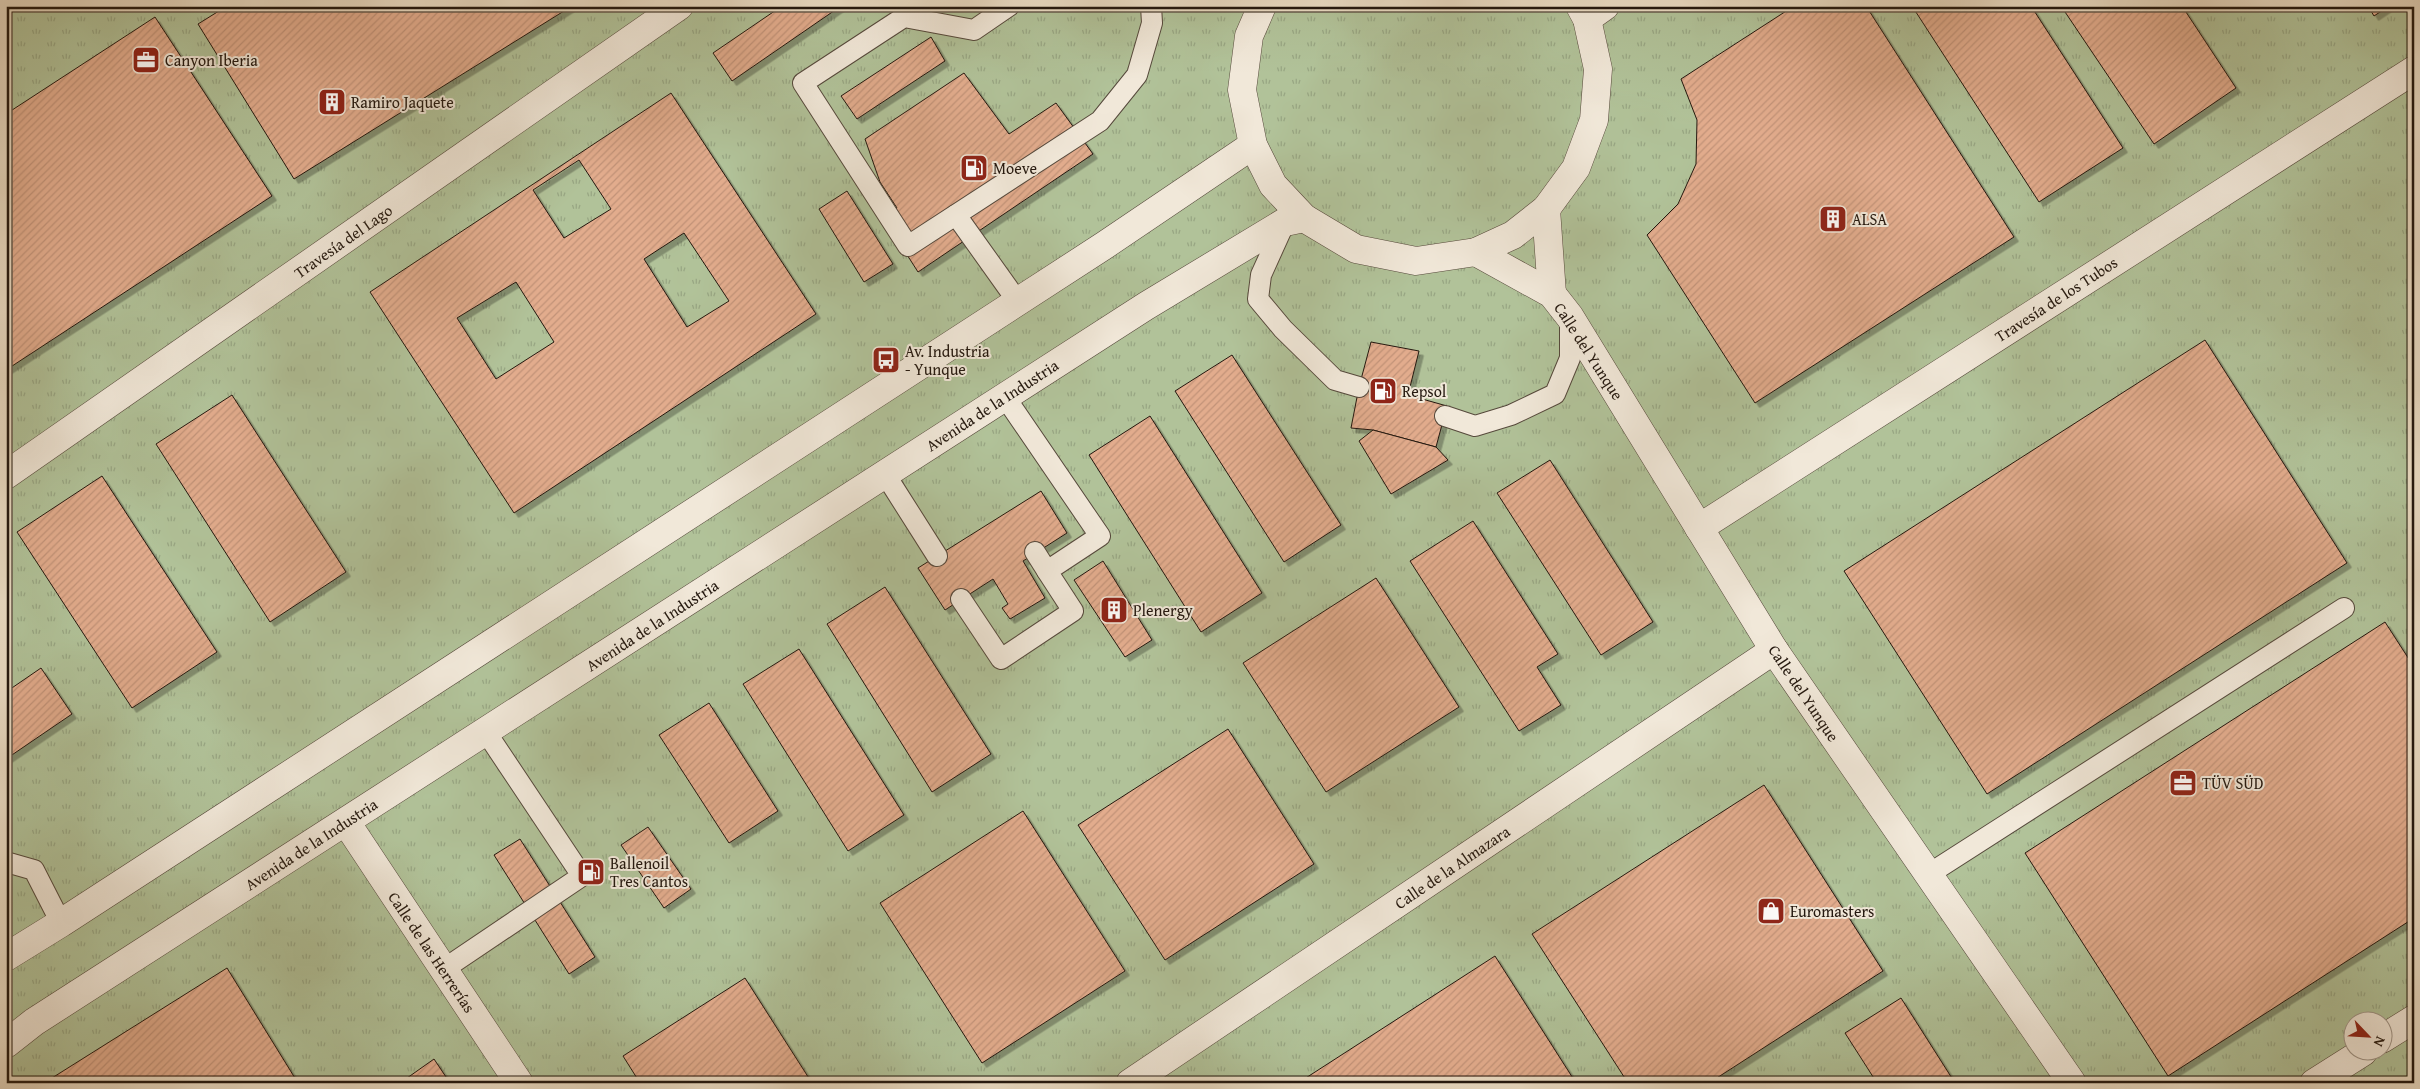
<svg xmlns="http://www.w3.org/2000/svg" width="2420" height="1089" font-family="'Gentium Book Plus',serif">
  <style>
    .park { fill: url(#park-tufts); stroke: #6a6d54; fill-rule: evenodd }
    .building { fill: url(#building-hatch); stroke: #24180f; fill-rule: evenodd; filter: url(#shadow) }
    .lines { fill: none; stroke-linecap: round; stroke-linejoin: round }
    .service-casing { stroke: #56493c; stroke-width: 22 }
    .minor-casing { stroke: #56493c; stroke-width: 29 }
    .tertiary-casing { stroke: #56493c; stroke-width: 29 }
    .service { stroke: #f1e8d9; stroke-width: 20 }
    .minor { stroke: #f1e8d9; stroke-width: 28 }
    .tertiary { stroke: #f1e8d9; stroke-width: 28 }
    .labels { text-anchor: middle; stroke-width: 4; stroke-linejoin: round; paint-order: stroke }
    .poi-label { font-size: 16px; fill: #24180f; stroke: #f1e8d9; text-anchor: start }
    .street-label { font-size: 16px; fill: #24180f; stroke: #f1e8d9 }
  </style>
  <defs>
    <pattern id="park-tufts" width="24" height="20" patternUnits="userSpaceOnUse" patternTransform="scale(1.25)"><rect width="24" height="20" fill="#b1c299"/><path d="M3 7l-1-3M5 7V3M7 7l1-3M15 17l-1-3M17 17v-4M19 17l1-3" fill="none" stroke="#98a683"/></pattern>
    <pattern id="building-hatch" width="6" height="6" patternUnits="userSpaceOnUse" patternTransform="scale(1.25)"><rect width="6" height="6" fill="#e2ac8d"/><path d="M-1 1l2-2M0 6l6-6M5 7l2-2" fill="none" stroke="#c29378"/></pattern>
    <filter id="shadow"><feDropShadow dx="4.5" dy="4.5" stdDeviation="0" flood-color="#0004"/></filter>
  </defs>
  <rect width="100%" height="100%" fill="#eadcc4"/>
  <filter id="stains"><feTurbulence type="fractalNoise" baseFrequency=".004" numOctaves="4"/><feColorMatrix values="0 0 0 0 .2 0 0 0 0 .09 0 0 0 0 .02 0 0 0 .5 -.17"/></filter>
  <radialGradient id="worn" r=".72"><stop offset=".6" stop-color="#630" stop-opacity="0"/><stop offset="1" stop-color="#630" stop-opacity=".3"/></radialGradient>
  <path class="park" d="M6 6H2414V1083H6ZM2352 1022H2382V1052H2352Z"/>
  <g class="building">
    <path d="M227 6H572L294 179 198 24Z"/>
    <path d="M782 6H841L732 81 713 53Z"/>
    <path d="M1794 6H1866L2014 237 1755 403 1647 235 1678 204 1696 164 1697 120 1681 79Z"/>
    <path d="M1912 6H2031L2123 148 2039 202Z"/>
    <path d="M2061 6H2182L2236 88 2154 144Z"/>
    <path d="M2368 6H2389L2374 16Z"/>
    <path d="M155 17 272 196 6 370V114Z"/>
    <path d="M931 37 945 61 857 119 841 96Z"/>
    <path d="M964 73 1009 134 1056 103 1093 154 918 272 883 217 897 208 880 182 865 139Z"/>
    <path d="M671 93 816 314 514 513 370 292ZM579 160 611 209 564 238 533 190ZM684 233 729 301 687 327 644 259ZM516 282 554 342 496 379 457 318Z"/>
    <path d="M847 191 893 264 864 282 819 209Z"/>
    <path d="M2205 340 2347 563 1987 794 1844 571Z"/>
    <path d="M1371 342 1419 351 1408 395 1447 406 1436 447 1373 430 1351 428 1359 387Z"/>
    <path d="M1232 355 1341 525 1284 562 1175 391Z"/>
    <path d="M232 395 346 572 270 622 156 444Z"/>
    <path d="M1150 416 1262 593 1201 632 1089 455Z"/>
    <path d="M1373 430 1436 447 1448 460 1391 494 1359 441Z"/>
    <path d="M1550 460 1653 622 1601 655 1497 493Z"/>
    <path d="M102 476 217 652 132 708 17 532Z"/>
    <path d="M1041 491 1067 533 1023 561 1045 598 1010 619 1002 608 1008 604 993 579 945 610 918 568Z"/>
    <path d="M1473 521 1558 654 1537 667 1561 705 1519 731 1410 561Z"/>
    <path d="M1103 561 1152 640 1125 657 1074 580Z"/>
    <path d="M1376 578 1459 707 1326 792 1243 663Z"/>
    <path d="M885 587 991 754 932 792 827 624Z"/>
    <path d="M2385 622 2414 667V918L2168 1076 2025 853Z"/>
    <path d="M799 649 904 815 848 851 743 684Z"/>
    <path d="M41 668 72 714 6 759V692Z"/>
    <path d="M709 703 778 811 729 843 659 735Z"/>
    <path d="M1228 729 1314 864 1165 960 1078 825Z"/>
    <path d="M1764 785 1883 971 1709 1083H1628L1532 934Z"/>
    <path d="M1023 811 1125 971 982 1063 880 903Z"/>
    <path d="M648 827 691 889 664 908 621 845Z"/>
    <path d="M520 839 595 957 569 974 494 855Z"/>
    <path d="M1495 956 1576 1083H1298Z"/>
    <path d="M227 968 298 1083H44Z"/>
    <path d="M745 978 812 1083H640L623 1056Z"/>
    <path d="M1901 998 1955 1083H1877L1845 1033Z"/>
    <path d="M434 1059 450 1083H400Z"/>
  </g>
  <g class="lines">
    <defs>
      <g id="service">
        <path d="M1009 6 974 30 904 17 803 83 908 246 1100 121 1137 75 1152 23 1151 6"/>
        <path d="M956 215 1018 302"/>
        <path d="M1285 222 1261 275 1258 299 1283 329 1335 380 1359 387"/>
        <path d="M1445 416 1475 426 1511 415 1555 394 1570 358V317"/>
        <path d="M885 474 937 556"/>
        <path d="M1035 552 1047 571"/>
        <path d="M961 599 1001 659 1073 611 1047 571 1100 536 1005 397"/>
        <path d="M6 862 34 870 61 923"/>
        <path d="M1929 874 2344 608"/>
        <path d="M444 969 582 876 486 732"/>
      </g>
      <g id="minor">
        <path d="M1546 209 1552 294"/>
        <path d="M1476 252 1552 294 1570 317 1774 650 2072 1083"/>
        <path d="M6 475 679 6"/>
        <path d="M1699 528 2414 70"/>
        <path d="M346 822 519 1083"/>
        <path d="M2382 1039 2414 1019"/>
        <path d="M1130 1083 1774 650"/>
        <path d="M2314 1083 2363 1052"/>
      </g>
      <g id="tertiary">
        <path d="M1262 6 1249 36 1242 90 1253 145 1273 185 1304 218 1356 249 1416 261 1476 252 1513 235 1546 209 1576 168 1594 120 1598 69 1587 19 1580 6"/>
        <path d="M1587 19 1605 6"/>
        <path d="M6 957 61 923 1105 245 1253 145"/>
        <path d="M6 1044 34 1022 1146 306 1285 222 1304 218"/>
      </g>
    </defs>
    <use href="#service" class="service-casing"/>
    <use href="#minor" class="minor-casing"/>
    <use href="#tertiary" class="tertiary-casing"/>
    <use href="#service" class="service"/>
    <use href="#minor" class="minor"/>
    <use href="#tertiary" class="tertiary"/>
  </g>
  <defs>
    <symbol id="office-square" viewBox="-11 -11 22 22"><rect x="-9" y="-9" width="18" height="18" rx="4" fill="#8f2418" stroke="#f1e8d9"/><path d="M-6-3h4V-5.5h4V-3h4V5H-6ZM-1-4.5V-3h2v-1.5ZM-6 0V1H6V0Z" fill="#fff"/></symbol>
    <symbol id="building-square" viewBox="-11 -11 22 22"><rect x="-9" y="-9" width="18" height="18" rx="4" fill="#8f2418" stroke="#f1e8d9"/><path d="M-4-6H4V6H1V3H-1V6H-4ZM-2.5-4.3h1.7v1.8h-1.7ZM.8-4.3h1.7v1.8H.8ZM-2.5-1h1.7V.8h-1.7ZM.8-1h1.7V.8H.8Z" fill="#fff"/></symbol>
    <symbol id="fuel-square" viewBox="-11 -11 22 22"><rect x="-9" y="-9" width="18" height="18" rx="4" fill="#8f2418" stroke="#f1e8d9"/><path d="M-5.5-6h7V0h2V4h1.3V-2.5L3-4.5l.8-.8L6-3V5H2.5V1h-1V6h-7ZM-4.2-4.7v3.2H.2V-4.7Z" fill="#fff"/></symbol>
    <symbol id="bus-square" viewBox="-11 -11 22 22"><rect x="-9" y="-9" width="18" height="18" rx="4" fill="#8f2418" stroke="#f1e8d9"/><path d="M-5-6H5V4H4V6H2V4H-2V6H-4V4H-5ZM-3.5-4V0h7V-4ZM-3.5 1.2v1.5H-2V1.2ZM2 1.2v1.5H3.5V1.2Z" fill="#fff"/></symbol>
    <symbol id="shop-square" viewBox="-11 -11 22 22"><rect x="-9" y="-9" width="18" height="18" rx="4" fill="#8f2418" stroke="#f1e8d9"/><path d="M-5-2.5h2.3a2.7 3.5 0 0 1 5.4 0H5L5.5 6h-11ZM-1.5-2.5h3a1.5 2.3 0 0 0-3 0Z" fill="#fff"/></symbol>
  </defs>
  <g fill-rule="evenodd">
    <use href="#office-square" x="130" y="44" width="32" height="32"/>
    <use href="#building-square" x="316" y="86" width="32" height="32"/>
    <use href="#fuel-square" x="958" y="152" width="32" height="32"/>
    <use href="#building-square" x="1817" y="203" width="32" height="32"/>
    <use href="#bus-square" x="870" y="344" width="32" height="32"/>
    <use href="#fuel-square" x="1367" y="375" width="32" height="32"/>
    <use href="#building-square" x="1098" y="594" width="32" height="32"/>
    <use href="#office-square" x="2167" y="767" width="32" height="32"/>
    <use href="#fuel-square" x="575" y="856" width="32" height="32"/>
    <use href="#shop-square" x="1755" y="895" width="32" height="32"/>
  </g>
  <g class="labels">
    <g class="poi-label">
      <text x="165" y="66">Canyon Iberia</text>
      <text x="351" y="108">Ramiro Jaquete</text>
      <text x="993" y="174">Moeve</text>
      <text x="1852" y="225">ALSA</text>
      <text x="905" y="357">Av. Industria<tspan x="905" dy="18">- Yunque</tspan></text>
      <text x="1402" y="397">Repsol</text>
      <text x="1133" y="616">Plenergy</text>
      <text x="2202" y="789">TÜV SÜD</text>
      <text x="610" y="869">Ballenoil<tspan x="610" dy="18">Tres Cantos</tspan></text>
      <text x="1790" y="917">Euromasters</text>
    </g>
    <g class="street-label">
      <text transform="translate(343 241) rotate(-35)" y="6">Travesía del Lago</text>
      <text transform="translate(2056 299) rotate(-33)" y="6">Travesía de los Tubos</text>
      <text transform="translate(1589 351) rotate(57)" y="6">Calle del Yunque</text>
      <text transform="translate(992 405) rotate(-33)" y="6">Avenida de la Industria</text>
      <text transform="translate(652 625) rotate(-33)" y="6">Avenida de la Industria</text>
      <text transform="translate(1804 693) rotate(56)" y="6">Calle del Yunque</text>
      <text transform="translate(311 844) rotate(-33)" y="6">Avenida de la Industria</text>
      <text transform="translate(1452 867) rotate(-34)" y="6">Calle de la Almazara</text>
      <text transform="translate(432 952) rotate(56)" y="6">Calle de las Herrerías</text>
    </g>
  </g>
  <rect width="2420" height="1089" fill="none" stroke="#eadcc4" stroke-width="25"/>
  <rect x="8" y="8" width="2405" height="1074" fill="none" stroke="#24180f" stroke-width="2.5"/>
  <rect x="12" y="12" width="2395" height="1064" fill="none" stroke="#24180f"/>
  <g transform="translate(2368 1036) rotate(115)"><circle r="24" fill="#f1e8d9" stroke="#9f9588"/>
  <path d="M0-4L9 19L0 12L-9 19Z" fill="#8f2418"/>
  <text y="-8" font-size="14" font-weight="bold" text-anchor="middle" fill="#24180f">N</text>
  </g>
  <rect width="100%" height="100%" filter="url(#stains)"/>
  <rect width="100%" height="100%" fill="url(#worn)"/>
</svg>
